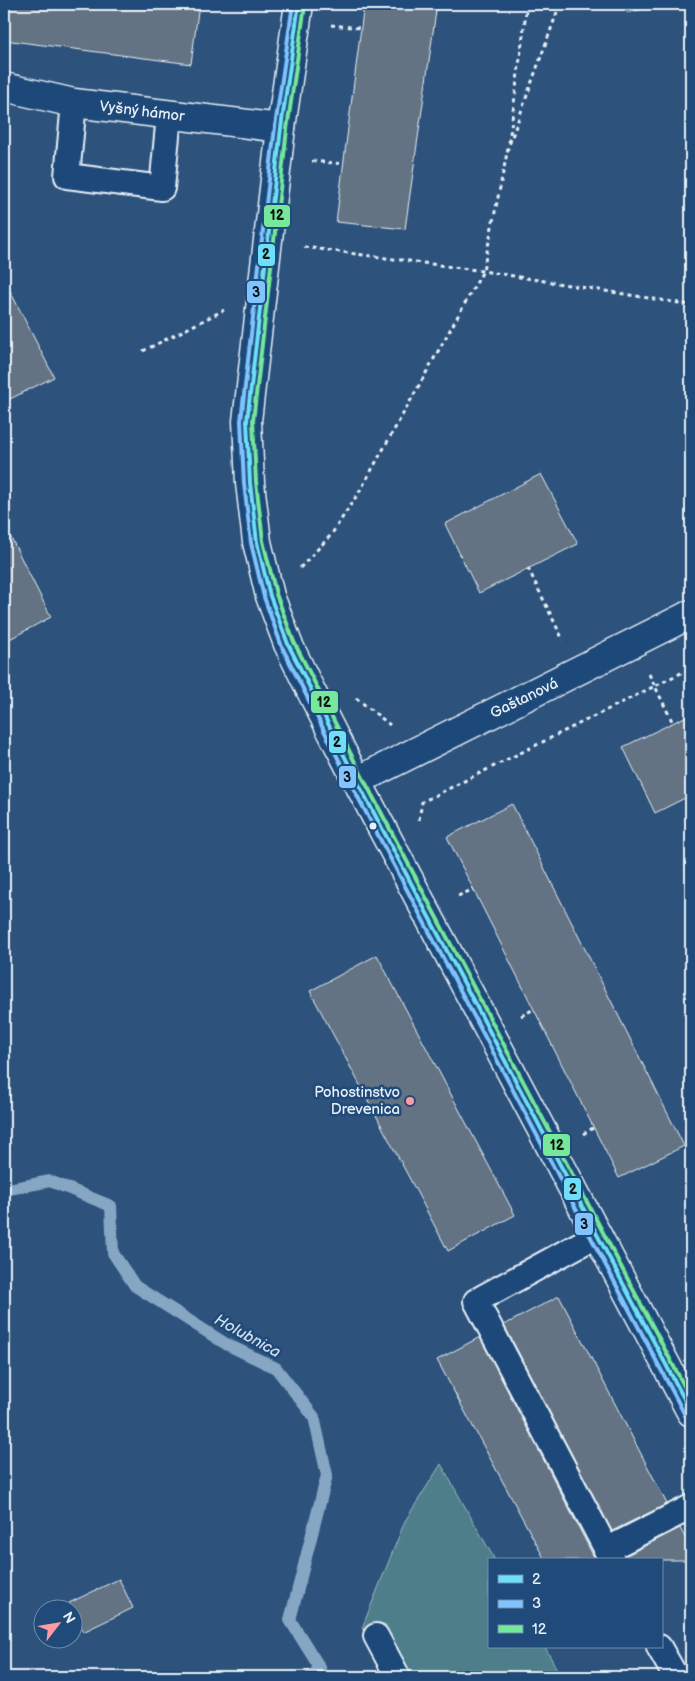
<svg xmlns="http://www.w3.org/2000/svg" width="695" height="1681" font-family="'Balsamiq Sans',sans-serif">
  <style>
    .green { fill: #4e7e89; stroke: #9bb8c0 }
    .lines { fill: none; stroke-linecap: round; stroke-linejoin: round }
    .stream { stroke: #86a7c4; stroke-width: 12 }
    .building { fill: #637383; stroke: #e8f1f8 }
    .service-casing { stroke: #e8f1f8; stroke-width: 28 }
    .minor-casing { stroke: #e8f1f8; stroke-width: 31 }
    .path { stroke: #e8f1f8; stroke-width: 3; stroke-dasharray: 4 4; stroke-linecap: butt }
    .service { stroke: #1f4a7a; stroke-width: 24 }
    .minor { stroke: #1f4a7a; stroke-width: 28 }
    .bus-1-casing { stroke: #1f4a7a; stroke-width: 8 }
    .bus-2-casing { stroke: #1f4a7a; stroke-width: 8 }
    .bus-3-casing { stroke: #1f4a7a; stroke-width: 8 }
    .bus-1 { stroke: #6ddff8; stroke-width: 4 }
    .bus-2 { stroke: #80c4ff; stroke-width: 4 }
    .bus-3 { stroke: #75e89b; stroke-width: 4 }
    .bus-dot { fill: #e8f1f8; stroke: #1f4a7a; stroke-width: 2 }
    .poi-dot { fill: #ff9aa2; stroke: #1f4a7a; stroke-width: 2 }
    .labels { text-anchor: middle; stroke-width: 5; stroke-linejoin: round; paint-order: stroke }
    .street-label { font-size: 15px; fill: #e8f1f8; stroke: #1f4a7a }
    .poi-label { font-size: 15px; fill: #e8f1f8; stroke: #1f4a7a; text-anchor: end }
    .water-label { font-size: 16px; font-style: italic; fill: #d0dfeb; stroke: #1f4a7a }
    .line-badge { stroke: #1f4a7a; stroke-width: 2 }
    .pale-badge-label { font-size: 14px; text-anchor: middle; font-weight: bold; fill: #111 }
  </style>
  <rect width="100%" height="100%" fill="#2d527c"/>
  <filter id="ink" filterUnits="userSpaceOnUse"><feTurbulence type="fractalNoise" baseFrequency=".02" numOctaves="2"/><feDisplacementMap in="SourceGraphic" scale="10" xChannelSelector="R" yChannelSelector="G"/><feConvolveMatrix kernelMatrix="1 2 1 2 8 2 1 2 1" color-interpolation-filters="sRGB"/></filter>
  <g filter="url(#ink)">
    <g class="green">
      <path d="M625 4H668L627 13Z"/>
      <path d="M441 1464 495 1560H489V1647H545L561 1677H387L362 1628 405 1521Z"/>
    </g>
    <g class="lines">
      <path class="stream" d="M4 1190 50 1181 111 1206 113 1253 135 1286 226 1344 276 1368 314 1417 327 1475 290 1620 320 1668 310 1677"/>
    </g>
    <g class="building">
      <path d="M4 4H199L191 64 4 40Z"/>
      <path d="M364 4H437L405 229 336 222Z"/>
      <path d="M4 279 54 377 4 402Z"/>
      <path d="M541 474 578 544 479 593 445 524Z"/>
      <path d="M4 524 51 617 4 642Z"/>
      <path d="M691 714V795L655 813 623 747Z"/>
      <path d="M512 804 684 1146 619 1178 447 837Z"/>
      <path d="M377 955 515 1215 448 1251 310 991Z"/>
      <path d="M559 1296 667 1504 612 1531 504 1325Z"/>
      <path d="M480 1337 594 1557 596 1560H545L437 1360Z"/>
      <path d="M680 1528 691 1549V1560H626L625 1556Z"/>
      <path d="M119 1579 133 1608 83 1632 69 1603Z"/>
    </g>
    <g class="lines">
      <defs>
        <g id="service">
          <path d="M74 103 67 176 162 188 169 115"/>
          <path d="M597 1235 476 1301 612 1560"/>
          <path d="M606 1550 691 1507"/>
          <path d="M376 1636 398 1677"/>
          <path d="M659 1647 676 1677"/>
        </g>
        <g id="minor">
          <path d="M299 4 281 128 247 421 250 483 257 542 270 596 288 644 311 691 357 781 691 1412"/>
          <path d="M4 87 74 103 281 128"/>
          <path d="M357 781 691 614"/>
        </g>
      </defs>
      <use href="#service" class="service-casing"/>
      <use href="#minor" class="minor-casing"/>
      <g class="path">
        <path d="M331 25 361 28"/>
        <path d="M509 142 527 4"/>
        <path d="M312 161 344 164"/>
        <path d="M304 247 483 271 691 305"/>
        <path d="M143 351 224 310"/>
        <path d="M300 568 331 535 361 489 483 271 508 148 560 4"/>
        <path d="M528 568 563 640"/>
        <path d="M649 674 673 723"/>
        <path d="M356 698 390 725"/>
        <path d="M419 820 422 802 691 668"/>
        <path d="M458 896 474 889"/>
        <path d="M521 1016 534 1009"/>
        <path d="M583 1134 593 1128"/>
      </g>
      <use href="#service" class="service"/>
      <use href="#minor" class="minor"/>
      <defs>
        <path id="bus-1" d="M299 4 281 128 247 421 250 483 257 542 270 596 288 644 357 781 691 1412"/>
        <path id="bus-2" d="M293 4 275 127 241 421 244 483 251 543 264 597 282 647 351 784 685 1415"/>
        <path id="bus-3" d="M305 5 287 129 253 421 256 482 263 541 276 594 294 642 363 778 691 1399"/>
      </defs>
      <use href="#bus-1" class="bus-1-casing"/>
      <use href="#bus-2" class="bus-2-casing"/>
      <use href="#bus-3" class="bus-3-casing"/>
      <use href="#bus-1" class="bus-1"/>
      <use href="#bus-2" class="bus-2"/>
      <use href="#bus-3" class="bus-3"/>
    </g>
  </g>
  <circle class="bus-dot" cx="373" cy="826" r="4.5"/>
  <circle class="poi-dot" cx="410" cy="1101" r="5"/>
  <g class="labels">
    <g class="street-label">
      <text transform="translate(142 111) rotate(7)" y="5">Vyšný hámor</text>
      <text transform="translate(524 698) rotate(-26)" y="5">Gaštanová</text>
    </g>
    <g class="poi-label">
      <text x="400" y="1097">Pohostinstvo<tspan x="400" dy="17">Drevenica</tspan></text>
    </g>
    <g class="water-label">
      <text transform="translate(248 1335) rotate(29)" y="6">Holubnica</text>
    </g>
  </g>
  <g class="line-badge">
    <rect x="263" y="204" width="28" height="24" rx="5" fill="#75e89b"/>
    <rect x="257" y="243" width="19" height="24" rx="5" fill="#6ddff8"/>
    <rect x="246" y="280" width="20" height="24" rx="5" fill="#80c4ff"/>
    <rect x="310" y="690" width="29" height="24" rx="5" fill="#75e89b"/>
    <rect x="328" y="730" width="19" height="24" rx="5" fill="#6ddff8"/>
    <rect x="338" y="765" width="19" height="24" rx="5" fill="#80c4ff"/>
    <rect x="542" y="1133" width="29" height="24" rx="5" fill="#75e89b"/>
    <rect x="563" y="1177" width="19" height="24" rx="5" fill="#6ddff8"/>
    <rect x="574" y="1212" width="20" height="24" rx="5" fill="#80c4ff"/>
  </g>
  <g class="pale-badge-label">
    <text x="277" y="220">12</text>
    <text x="266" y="259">2</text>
    <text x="256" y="297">3</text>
    <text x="324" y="707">12</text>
    <text x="337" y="747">2</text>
    <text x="347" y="782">3</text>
    <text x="557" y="1150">12</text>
    <text x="573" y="1194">2</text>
    <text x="584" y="1229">3</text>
  </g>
  <rect width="695" height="1681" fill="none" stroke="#1f4a7a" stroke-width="20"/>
  <rect x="10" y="10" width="675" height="1661" fill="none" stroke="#e8f1f8" stroke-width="2" filter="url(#ink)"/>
  <rect x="488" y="1558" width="175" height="90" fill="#1f4a7a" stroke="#6f8dac"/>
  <rect x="498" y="1575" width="25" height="8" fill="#6ddff8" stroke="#6f8dac"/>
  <text x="532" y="1584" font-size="15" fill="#e8f1f8">2</text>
  <rect x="498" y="1600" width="25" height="8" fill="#80c4ff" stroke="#6f8dac"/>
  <text x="532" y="1608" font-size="15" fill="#e8f1f8">3</text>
  <rect x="498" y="1625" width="25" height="8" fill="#75e89b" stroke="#6f8dac"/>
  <text x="532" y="1634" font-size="15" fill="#e8f1f8">12</text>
  <g transform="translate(58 1624) rotate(59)"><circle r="24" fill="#1f4a7a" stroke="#6f8dac"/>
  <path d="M0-4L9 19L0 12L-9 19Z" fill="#ff9aa2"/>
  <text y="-8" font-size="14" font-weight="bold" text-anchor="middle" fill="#e8f1f8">N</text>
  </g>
</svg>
